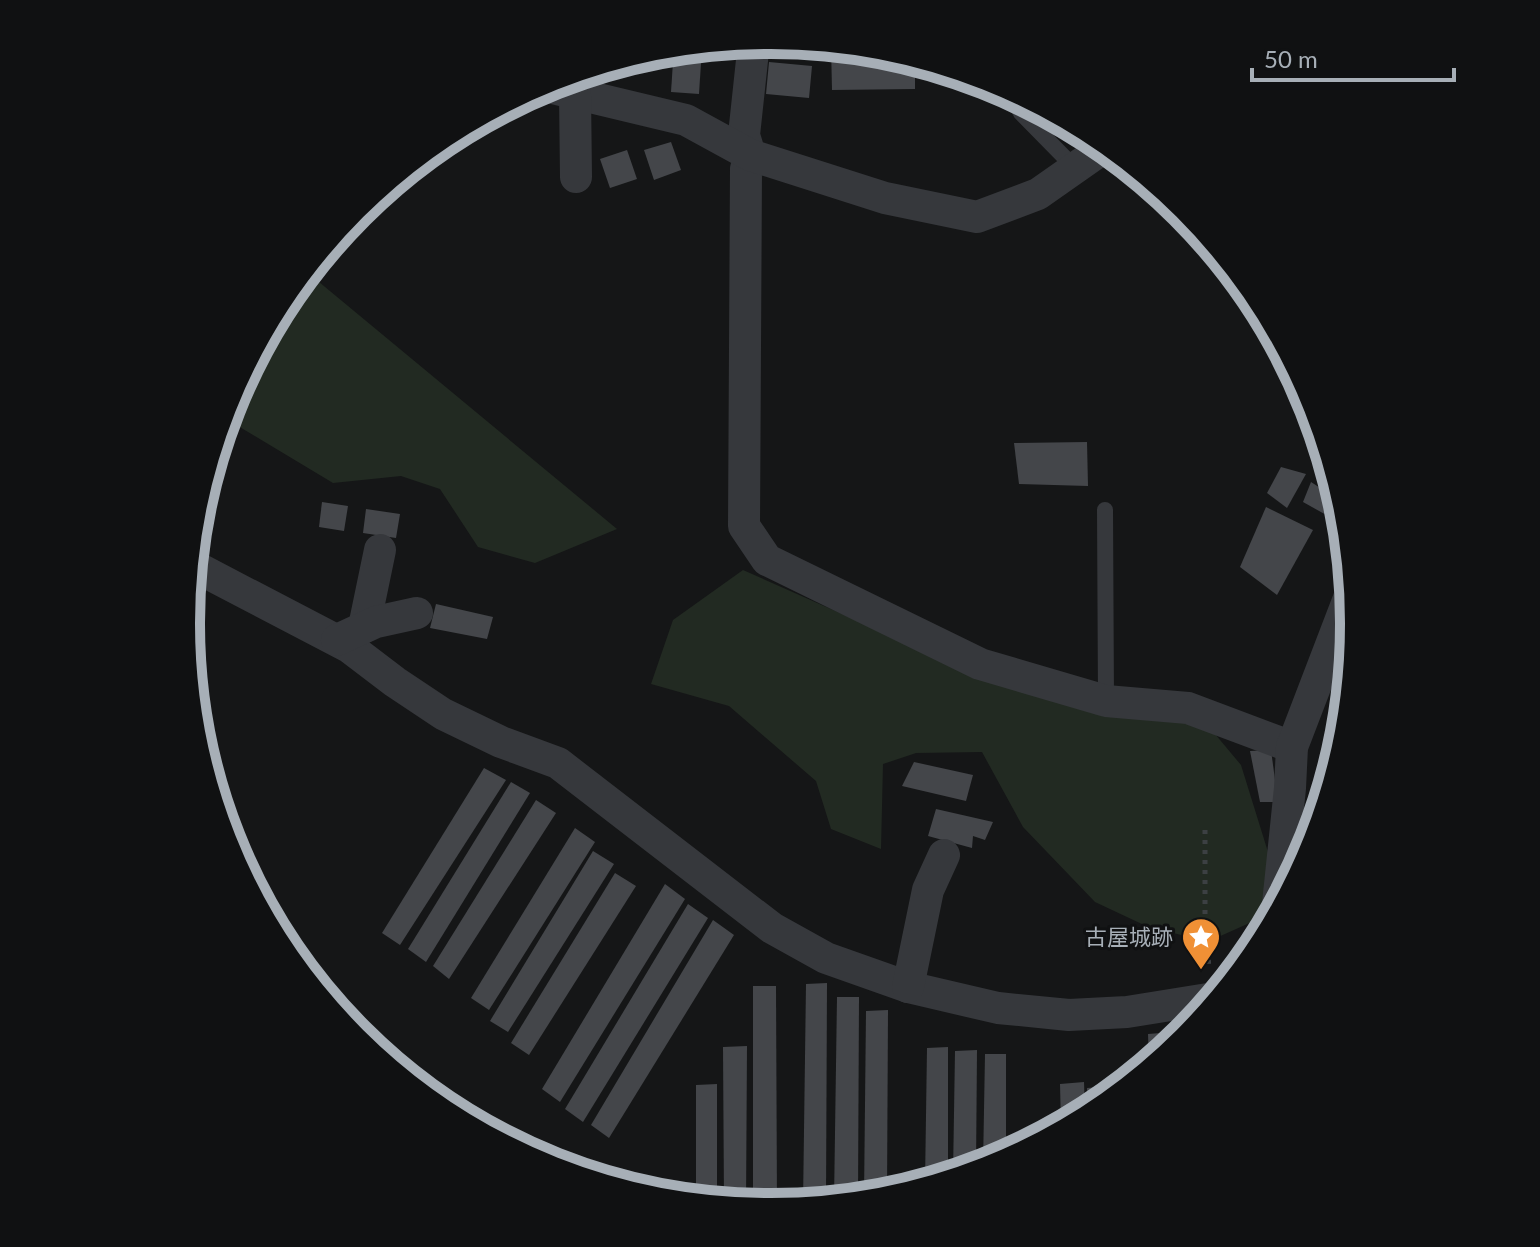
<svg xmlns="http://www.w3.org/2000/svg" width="1540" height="1247" font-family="Lato,'Noto Sans JP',sans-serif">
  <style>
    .green { fill: #222a22 }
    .building { fill: #44464a }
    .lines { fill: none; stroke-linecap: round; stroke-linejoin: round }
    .path { stroke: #3c4043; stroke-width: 5; stroke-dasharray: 4 6; stroke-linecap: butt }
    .service { stroke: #36383c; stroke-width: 16 }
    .minor { stroke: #36383c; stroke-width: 32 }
    .labels { text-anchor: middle; stroke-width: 6; stroke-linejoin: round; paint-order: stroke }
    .poi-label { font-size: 22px; fill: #a7afb7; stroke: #101112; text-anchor: end }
    .rim { fill: none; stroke: #a7afb7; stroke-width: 10 }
  </style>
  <rect width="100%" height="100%" fill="#151617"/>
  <g class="green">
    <path d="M307 272 617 529 535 563 478 547 440 489 401 476 333 483 233 423 240 397 234 394 285 299Z"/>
    <path d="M743 570 973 672 1210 728 1241 765 1268 852 1263 917 1207 942 1144 925 1095 902 1023 827 982 752 916 753 883 764 881 849 831 829 816 781 729 706 651 684 673 620Z"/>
  </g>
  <g class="building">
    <path d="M770 40 806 44V47L758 43Z"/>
    <path d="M831 46 884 51 915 61V89L832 90Z"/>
    <path d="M673 62 701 63 699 94 671 92Z"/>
    <path d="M769 62 812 66 809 98 766 94Z"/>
    <path d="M671 142 681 170 654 180 644 150Z"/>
    <path d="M627 150 637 179 610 188 600 159Z"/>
    <path d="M1087 442 1088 486 1019 484 1014 443Z"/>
    <path d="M1281 467 1306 474 1287 508 1267 493Z"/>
    <path d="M1311 482 1339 500 1341 507 1337 521 1303 502Z"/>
    <path d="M322 502 348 506 344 531 319 527Z"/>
    <path d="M1266 507 1313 530 1277 595 1240 567Z"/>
    <path d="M366 509 400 514 396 538 363 533Z"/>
    <path d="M436 604 493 617 487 639 430 628Z"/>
    <path d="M1271 750 1278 802H1260L1250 751Z"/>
    <path d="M914 762 973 775 966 801 902 786Z"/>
    <path d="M484 768 506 780 400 945 382 933Z"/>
    <path d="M511 782 530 793 426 962 408 949Z"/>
    <path d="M1327 788 1309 847 1307 851 1294 821 1317 809 1313 793Z"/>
    <path d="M536 800 556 813 449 979 433 966Z"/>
    <path d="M936 809 993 822 985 840 973 836 972 848 928 836Z"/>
    <path d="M575 828 595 842 489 1010 471 998Z"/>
    <path d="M593 851 614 864 508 1032 490 1021Z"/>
    <path d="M615 873 636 886 529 1055 511 1043Z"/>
    <path d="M665 884 685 899 560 1102 542 1089Z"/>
    <path d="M688 904 708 918 583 1122 565 1109Z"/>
    <path d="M713 920 734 935 609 1138 591 1125Z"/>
    <path d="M827 983 826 1201 803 1204 806 984Z"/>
    <path d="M753 986H776L777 1206 770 1207 753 1205Z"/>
    <path d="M837 997H859L858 1198 834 1201Z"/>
    <path d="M888 1010 887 1195 864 1198 866 1011Z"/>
    <path d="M1176 1027H1190L1176 1041Z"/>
    <path d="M1173 1032V1044L1149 1064 1148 1034Z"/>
    <path d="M747 1046 746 1205 724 1202 723 1047Z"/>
    <path d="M948 1047V1176L925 1183 927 1048Z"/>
    <path d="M977 1050 976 1168 953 1175 955 1051Z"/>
    <path d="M985 1054H1006V1156L983 1166Z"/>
    <path d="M1084 1082 1085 1114 1061 1126 1060 1084Z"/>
    <path d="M717 1084V1202L696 1200V1085Z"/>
    <path d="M1112 1086 1113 1094 1088 1112 1087 1088Z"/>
    <path d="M1056 1124V1129L1032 1142V1126Z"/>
  </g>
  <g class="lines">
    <path class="path" d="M1205 830V915L1209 969"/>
    <g class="service">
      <path d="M1010 93 1021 113 1075 168"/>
      <path d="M1105 510 1106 701"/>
    </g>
    <g class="minor">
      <path d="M753 51 744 135 750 155 746 169 744 526 767 560 980 664 1106 701 1188 708 1292 747"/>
      <path d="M544 86 686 120 750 155 885 198 977 217 1038 194 1105 147"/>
      <path d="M575 94 576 177"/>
      <path d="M192 565 349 647 395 682 443 714 501 742 558 763 772 928 826 958 908 987 998 1008 1069 1015 1127 1012 1214 998"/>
      <path d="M364 627 380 550"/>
      <path d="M337 640 376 622 417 613"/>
      <path d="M1278 904 1290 788 1292 747 1351 593"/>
      <path d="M908 987 928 890 944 855"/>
    </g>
  </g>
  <defs>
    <symbol id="sight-pin" viewBox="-11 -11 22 30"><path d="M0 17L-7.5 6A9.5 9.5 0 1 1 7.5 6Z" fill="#f09035" stroke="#101112"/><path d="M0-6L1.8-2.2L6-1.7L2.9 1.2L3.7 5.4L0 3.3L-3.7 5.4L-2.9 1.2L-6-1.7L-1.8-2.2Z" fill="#fff"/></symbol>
  </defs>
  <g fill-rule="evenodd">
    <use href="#sight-pin" x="1179" y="915" width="44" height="60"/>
  </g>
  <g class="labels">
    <g class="poi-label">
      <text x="1173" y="945">古屋城跡</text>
    </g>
  </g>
  <path d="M0 0H1540V1247H0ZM769 54H771A569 569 0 0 1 1340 623V624A569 569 0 0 1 771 1193H769A569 569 0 0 1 200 624V623A569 569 0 0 1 769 54Z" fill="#101112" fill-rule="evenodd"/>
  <path class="rim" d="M769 54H771A569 569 0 0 1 1340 623V624A569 569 0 0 1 771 1193H769A569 569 0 0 1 200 624V623A569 569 0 0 1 769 54Z"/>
  <path d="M1252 68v12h202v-12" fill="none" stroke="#a7afb7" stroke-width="4"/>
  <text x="1264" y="68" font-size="24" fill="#a7afb7" stroke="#101112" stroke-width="6" paint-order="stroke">50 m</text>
</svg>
